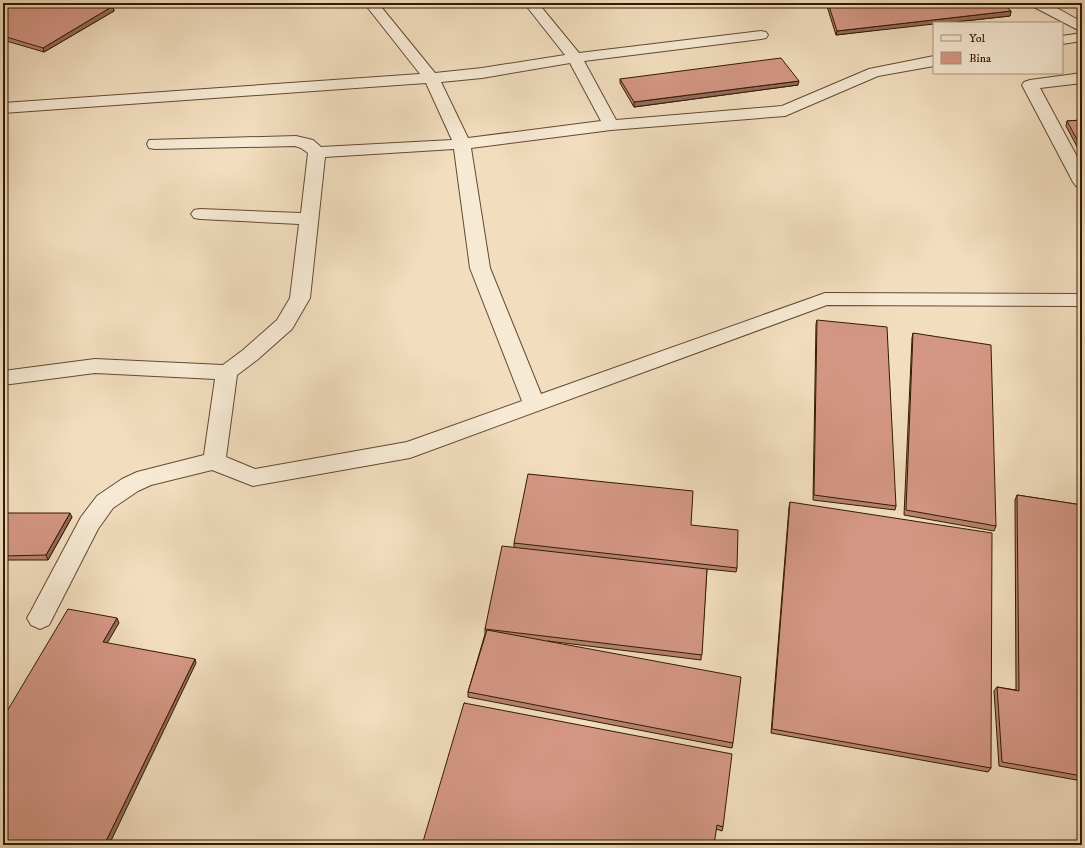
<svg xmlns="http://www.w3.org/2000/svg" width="1085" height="848" font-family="'IM FELL DW Pica',serif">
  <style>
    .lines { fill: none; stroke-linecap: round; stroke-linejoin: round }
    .minor-casing { stroke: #624b30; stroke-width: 2 }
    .minor { fill: #f7ead5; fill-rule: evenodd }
    .wall { fill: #b68272; stroke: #321a00 }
    .shaded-wall { fill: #946a5d; stroke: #321a00 }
    .building { fill: #d49785; stroke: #321a00 }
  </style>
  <rect width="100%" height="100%" fill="#f2debf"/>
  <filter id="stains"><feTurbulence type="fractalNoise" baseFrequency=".005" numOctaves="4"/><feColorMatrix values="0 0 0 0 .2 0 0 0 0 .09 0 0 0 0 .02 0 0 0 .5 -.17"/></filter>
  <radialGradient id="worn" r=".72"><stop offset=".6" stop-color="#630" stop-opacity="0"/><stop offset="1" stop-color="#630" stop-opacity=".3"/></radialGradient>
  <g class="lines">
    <defs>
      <g id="minor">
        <path d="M364 3H378L435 73 482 68 565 55 524 3H538L579 53 761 31 766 32 768 35 766 38 761 39 584 61 616 120 782 106 869 69 934 56V66L878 76 785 116 611 130 471 148 490 268 541 394 825 293 1082 294V306L827 305 410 458 253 486 212 470 151 485 138 491 113 508 98 529 49 625 40 629 31 625 27 618 31 611 81 517 97 496 122 479 137 472 204 455 215 379 95 373 3 385V371L95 359 223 365 243 350 277 320 290 298 299 224 200 219 194 218 191 214 194 210 200 209 301 213 308 153 301 148 295 146 155 149 149 148 147 144 149 140 296 136 313 140 321 147 452 140 426 83 3 113V103L420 74ZM570 63 601 121 468 138 441 82 482 78ZM454 149 470 268 522 401 407 442 255 469 226 457 237 375 257 360 292 329 310 298 325 157Z"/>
        <path d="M1030 3H1048L1082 22V32L1032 6Z"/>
        <path d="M1082 33V41L1062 44V36Z"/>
        <path d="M1082 73V83L1040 88 1082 166V187L1076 186 1073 182 1022 85 1024 82 1030 80Z"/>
      </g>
    </defs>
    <use href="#minor" class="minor-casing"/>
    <use href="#minor" class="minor"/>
  </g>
  <g class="wall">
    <path d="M3 3 113 6 114 11 44 52 3 40Z"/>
    <path d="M656 3H694L659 7Z"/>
    <path d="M826 3H1002L1011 11 1010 16 945 23H934L836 35Z"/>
    <path d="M620 79 798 85 634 107 620 83Z"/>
    <path d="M1082 120V156L1066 126 1067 121Z"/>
    <path d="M817 320 896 506 895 510 813 500 816 324Z"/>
    <path d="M913 333 996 526 994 531 904 515 912 338Z"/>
    <path d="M1017 495 1082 505V781L999 766 994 691 997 687 1016 690 1015 500Z"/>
    <path d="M790 502 991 768 988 772 771 733 789 507Z"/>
    <path d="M3 513 72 517 48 560H3Z"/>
    <path d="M691 525 737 568 736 572 707 569 701 660 548 641 733 743 732 748 468 697V692L485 634V629L514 547V543Z"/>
    <path d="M464 703 723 827 722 831 716 829Z"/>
  </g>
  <g class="shaded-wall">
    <path d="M659 3H694L659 7Z"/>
    <path d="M113 6 114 11 44 52 43 48Z"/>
    <path d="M1011 11 1010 16 945 23H934V24L836 35 837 31Z"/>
    <path d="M799 81 798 85 634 107V102Z"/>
    <path d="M70 513 72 517 48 560 46 555Z"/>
    <path d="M117 618 119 623 105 647 103 642Z"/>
    <path d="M195 659 196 663 109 845H104Z"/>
  </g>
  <g class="building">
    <path d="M3 3H106L113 6 43 48 3 36Z"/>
    <path d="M828 3H1002L1011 11 837 31Z"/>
    <path d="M781 58 799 81 634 102 620 79Z"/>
    <path d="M1082 120V149L1067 121Z"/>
    <path d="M817 320 887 327 896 506 814 495Z"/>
    <path d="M913 333 991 345 996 526 906 510Z"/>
    <path d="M528 474 693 491 691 525 738 530 737 568 514 543Z"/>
    <path d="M1017 495 1082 505V776L1002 762 997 687 1019 691Z"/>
    <path d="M790 502 992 533 991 768 772 729Z"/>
    <path d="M3 513H70L46 555 3 556Z"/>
    <path d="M502 546 707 569 702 655 485 629Z"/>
    <path d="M68 609 117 618 103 642 195 659 104 845H10L3 844V718Z"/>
    <path d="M487 630 741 677 733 743 468 692Z"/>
    <path d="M464 703 732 754 723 827 717 825 714 845H422Z"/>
  </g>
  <rect width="1085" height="848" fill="none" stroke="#f2debf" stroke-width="16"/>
  <rect x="4" y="4" width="1077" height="840" fill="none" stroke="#321a00" stroke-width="2"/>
  <rect x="8" y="8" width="1069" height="832" fill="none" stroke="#321a00"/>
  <rect x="933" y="22" width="130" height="52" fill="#f7ead5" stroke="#a89780"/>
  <rect x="941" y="35" width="20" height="6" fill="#f7ead5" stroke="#a89780"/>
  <text x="969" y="42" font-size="12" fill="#321a00">Yol</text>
  <rect x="941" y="52" width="20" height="12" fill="#d49785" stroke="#a89780"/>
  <text x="969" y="62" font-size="12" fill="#321a00">Bina</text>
  <rect width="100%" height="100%" filter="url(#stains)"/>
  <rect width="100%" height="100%" fill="url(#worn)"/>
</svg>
